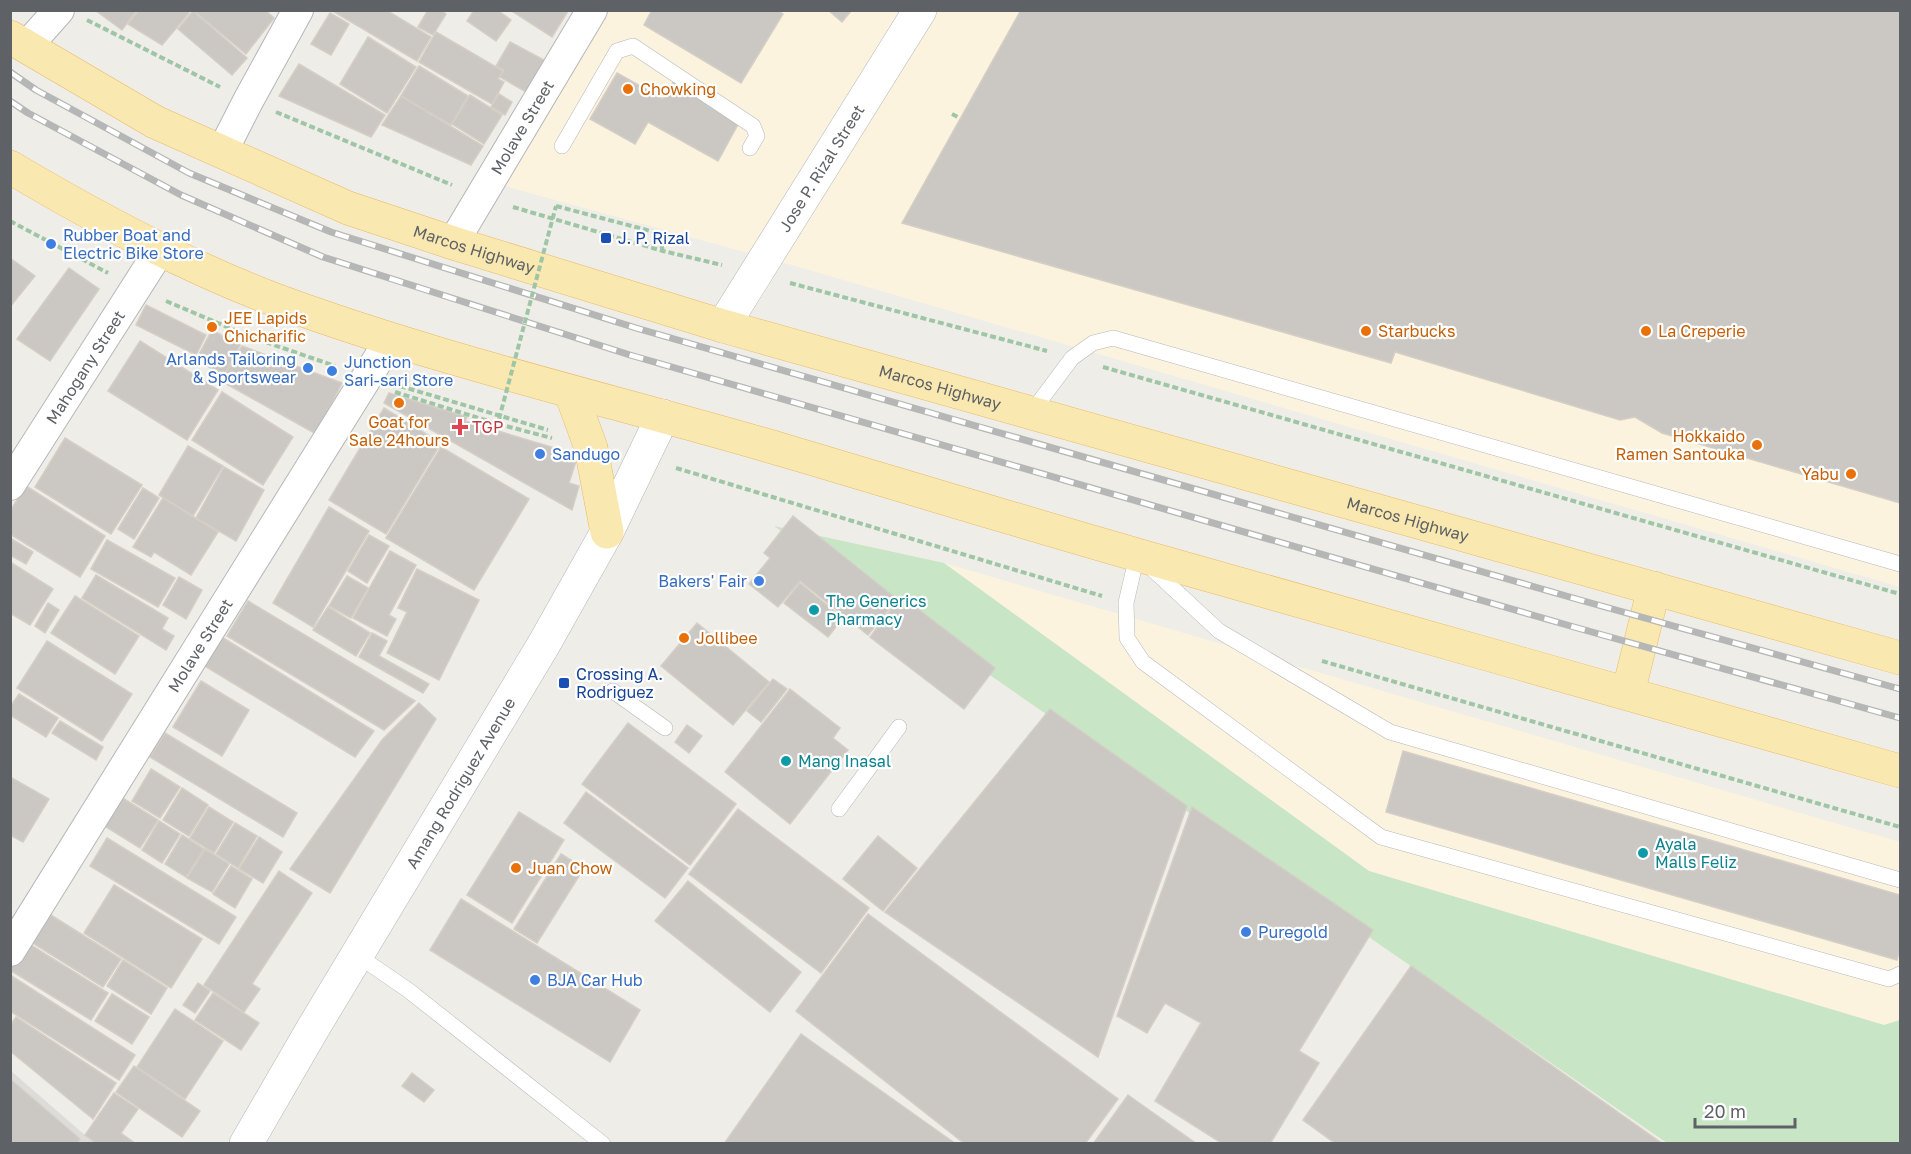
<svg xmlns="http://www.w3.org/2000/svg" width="1911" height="1154" font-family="'Golos Text',sans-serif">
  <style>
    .commercial { fill: #fcf3df }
    .industrial { fill: #dedcd9 }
    .green { fill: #c8e5c5 }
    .building { fill: #cbc8c4; stroke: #d4cec5; stroke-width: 1.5 }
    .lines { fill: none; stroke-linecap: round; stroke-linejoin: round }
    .lane-casing { stroke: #b4b7ba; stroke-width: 16 }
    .street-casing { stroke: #b4b7ba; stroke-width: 32 }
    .secondary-casing { stroke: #b3b6ba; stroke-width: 34 }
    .primary-casing { stroke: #e9ba66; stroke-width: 34 }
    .path { stroke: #9ec6a6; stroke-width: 4; stroke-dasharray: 6 3; stroke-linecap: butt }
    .lane { stroke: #fff; stroke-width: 15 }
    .street { stroke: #fff; stroke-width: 30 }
    .secondary { stroke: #fff; stroke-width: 33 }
    .primary { stroke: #fae8b1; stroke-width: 33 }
    .rail-casing { stroke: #b5b6b6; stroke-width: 7 }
    .rail { stroke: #fff; stroke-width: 4.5; stroke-dasharray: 14; stroke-linecap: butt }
    .path-bridge { stroke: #9ec6a6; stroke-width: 4; stroke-dasharray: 6 3; stroke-linecap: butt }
    .food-dot { fill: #e8710a; stroke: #fff; stroke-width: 2 }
    .transit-dot { fill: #1a4fb4; stroke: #fff; stroke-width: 2 }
    .shop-dot { fill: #3f7fe0; stroke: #fff; stroke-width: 2 }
    .health-dot { fill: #e0444e; stroke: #fff; stroke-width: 2 }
    .culture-dot { fill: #0f9aa8; stroke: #fff; stroke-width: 2 }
    .labels { text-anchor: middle; stroke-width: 4.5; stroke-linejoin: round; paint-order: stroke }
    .food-label { font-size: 16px; fill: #c56008; stroke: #fff; text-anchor: start }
    .street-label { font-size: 16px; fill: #5e6266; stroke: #fff }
    .shop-label { font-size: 16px; fill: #366cbe; stroke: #fff; text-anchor: start }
    .transit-label { font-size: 16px; fill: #164399; stroke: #fff; text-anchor: start }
    .health-label { font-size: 16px; fill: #be3a42; stroke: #fff; text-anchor: start }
    .culture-label { font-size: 16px; fill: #0d838f; stroke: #fff; text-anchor: start }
  </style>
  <rect width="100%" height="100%" fill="#efede7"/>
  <g class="commercial">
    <path d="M609 11H1900V587L799 267 501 185Z"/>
    <path d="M944 563 1900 842V1020L1884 1025 1369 871Z"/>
  </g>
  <path class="industrial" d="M11 1071 94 1143H11Z"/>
  <path class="green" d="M774 526 944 563 1369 871 1884 1025 1900 1020V1143H1667Z"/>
  <g class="building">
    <path d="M95 10H137L122 30Z"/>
    <path d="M139 10H185L189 13 162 45 128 24Z"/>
    <path d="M193 10H265L274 18 246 54Z"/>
    <path d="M331 10H386L431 37 417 61Z"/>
    <path d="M428 10H440L446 14 433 35 418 27Z"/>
    <path d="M474 10H497L511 20 496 41 467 21Z"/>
    <path d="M510 10H567L568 11 552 37Z"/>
    <path d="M652 10H777L783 14 741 83 644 25Z"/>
    <path d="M828 10H852L842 22Z"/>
    <path d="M1021 10H1900V503L1662 433 1635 417 1620 420 1395 352 1391 363 902 223Z"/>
    <path d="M193 11 247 58 232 75 178 29Z"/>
    <path d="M330 13 349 24 331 55 311 44Z"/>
    <path d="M436 32 503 71 498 79 504 82 492 104 419 62Z"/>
    <path d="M368 37 416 67 387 113 340 84Z"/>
    <path d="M510 42 546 61 528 93 500 77 504 70 496 66Z"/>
    <path d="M299 64 385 115 371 137 279 96Z"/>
    <path d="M419 66 468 96 451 125 401 96Z"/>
    <path d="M617 73 663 99 674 81 741 119 718 161 648 122 635 144 590 119Z"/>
    <path d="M499 94 512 102 505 115 491 107Z"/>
    <path d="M470 95 502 115 484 144 452 124Z"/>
    <path d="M401 96 483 146 471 165 382 125Z"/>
    <path d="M10 258 35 276 10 307Z"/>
    <path d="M69 268 99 289 50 361 17 339Z"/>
    <path d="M146 305 206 335 196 355 136 325Z"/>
    <path d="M212 330 240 345 224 375 196 360Z"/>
    <path d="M140 341 218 390 187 440 108 391Z"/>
    <path d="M242 346 342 383 316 434 221 381Z"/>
    <path d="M222 392 293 437 263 485 192 440Z"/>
    <path d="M389 393 467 417 465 421 578 455 569 483 579 486 572 510 384 403Z"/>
    <path d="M384 408 441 443 386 534 329 500Z"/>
    <path d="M65 438 142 485 111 534 35 487Z"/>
    <path d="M188 446 223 466 193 516 159 495Z"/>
    <path d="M441 447 529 499 474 590 386 538Z"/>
    <path d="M224 467 264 490 236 541 196 518Z"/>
    <path d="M26 486 105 536 80 577 10 534V511Z"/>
    <path d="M143 488 159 498 134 539 118 529Z"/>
    <path d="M163 498 218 532 191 575 154 552 151 557 133 547Z"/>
    <path d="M329 507 369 531 313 627 273 603Z"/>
    <path d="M793 516 897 599 868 635 800 581 778 607 749 584 770 558 764 553Z"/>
    <path d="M369 535 389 546 367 583 348 571Z"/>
    <path d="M10 538 33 552 26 564 10 555Z"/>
    <path d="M107 540 175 578 158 607 91 569Z"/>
    <path d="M390 551 416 565 389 615 396 619 387 636 353 618Z"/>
    <path d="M10 562 53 589 30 625 10 613Z"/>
    <path d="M417 569 479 600 439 680 387 653 407 612 398 608Z"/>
    <path d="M96 575 168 618 162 629 174 636 166 650 82 598Z"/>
    <path d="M347 576 368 588 351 618 329 606Z"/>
    <path d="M179 577 202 590 186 619 163 605Z"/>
    <path d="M800 583 843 618 828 637 784 603Z"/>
    <path d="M75 596 139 636 115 674 51 633Z"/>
    <path d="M901 596 995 668 964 709 870 637Z"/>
    <path d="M248 601 415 701 384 730 227 636Z"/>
    <path d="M48 603 59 610 45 633 35 626Z"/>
    <path d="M328 607 370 633 356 656 313 630Z"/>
    <path d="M697 623 769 682 733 725 661 666Z"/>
    <path d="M372 633 387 641 379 656 429 684 423 693 359 657Z"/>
    <path d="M220 636 374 731 355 757 203 665Z"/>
    <path d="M47 641 132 694 102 741 17 688Z"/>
    <path d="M773 679 787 689 761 722 747 711Z"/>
    <path d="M201 681 249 710 222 756 173 727Z"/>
    <path d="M790 689 840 728 833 738 848 750 790 824 725 772Z"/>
    <path d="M19 694 58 718 46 737 10 715V707Z"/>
    <path d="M419 703 436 719 330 893 290 869 382 740Z"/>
    <path d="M1050 709 1187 806 1098 1057 885 912Z"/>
    <path d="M60 721 103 747 96 760 52 733Z"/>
    <path d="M628 723 736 804 690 865 582 784Z"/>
    <path d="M687 725 702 736 689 753 675 742Z"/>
    <path d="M165 733 297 813 283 837 150 757Z"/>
    <path d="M1403 751 1900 895V949L1897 960 1386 812Z"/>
    <path d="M151 769 180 787 160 818 132 801Z"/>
    <path d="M10 777 49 799 23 842 10 835Z"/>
    <path d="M182 788 208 805 189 836 163 820Z"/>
    <path d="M586 792 688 868 665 898 564 823Z"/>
    <path d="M121 797 158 820 140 848 103 825Z"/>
    <path d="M209 807 233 822 214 853 190 838Z"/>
    <path d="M1192 807 1373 930 1299 1051 1319 1063 1270 1144H1223L1155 1101 1201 1023 1165 1003 1147 1033 1117 1016Z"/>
    <path d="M738 809 869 908 821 973 689 874Z"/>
    <path d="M519 812 564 840 512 923 467 895Z"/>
    <path d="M159 821 180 834 162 863 142 850Z"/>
    <path d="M235 823 257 836 238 868 216 854Z"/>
    <path d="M182 835 204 849 186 877 165 864Z"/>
    <path d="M878 836 917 868 883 911 843 879Z"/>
    <path d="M259 837 282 852 263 883 239 869Z"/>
    <path d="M107 838 236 917 219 944 90 866Z"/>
    <path d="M205 849 229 864 212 892 187 878Z"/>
    <path d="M561 854 584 868 537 943 514 929Z"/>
    <path d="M231 866 252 879 235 908 213 894Z"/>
    <path d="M279 871 312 893 252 984 260 989 244 1012 204 985Z"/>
    <path d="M688 881 801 972 770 1012 655 921Z"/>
    <path d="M114 885 202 939 171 988 84 933Z"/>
    <path d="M461 899 640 1010 610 1062 430 950Z"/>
    <path d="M46 912 121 959 103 987 28 940Z"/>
    <path d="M868 914 1118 1099 1085 1144H965L796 1011Z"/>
    <path d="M26 942 108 993 91 1020 10 970V967Z"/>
    <path d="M123 960 167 988 151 1014 107 986Z"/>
    <path d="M1411 966 1663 1144H1336L1303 1120Z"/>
    <path d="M10 975 135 1055 119 1080 10 1011Z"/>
    <path d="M198 983 210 991 195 1013 183 1005Z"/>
    <path d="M213 993 259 1023 241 1050 195 1020Z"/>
    <path d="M112 994 149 1017 132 1044 95 1021Z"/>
    <path d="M175 1009 223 1041 185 1099 137 1067Z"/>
    <path d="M16 1017 116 1083 93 1119 10 1051V1026Z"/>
    <path d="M801 1034 956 1144H724Z"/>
    <path d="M134 1066 200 1111 182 1137 116 1092Z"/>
    <path d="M412 1073 434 1090 424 1102 402 1086Z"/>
    <path d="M10 1079 80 1139 76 1144H10Z"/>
    <path d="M114 1093 138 1109 121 1133 136 1144H97L85 1135Z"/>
    <path d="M1128 1095 1197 1144H1093Z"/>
  </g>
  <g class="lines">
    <defs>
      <g id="lane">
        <path d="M562 146 617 51 633 46 753 126 757 136 750 148"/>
        <path d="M1031 413 1072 358 1093 343 1113 338 1900 564"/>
        <path d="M613 691 665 728"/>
        <path d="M839 809 899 727"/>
        <path d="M1900 880 1390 732 1219 631 1137 555 1126 603 1127 638 1143 662 1381 837 1889 979 1900 974"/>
        <path d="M357 955 408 990 603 1144"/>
      </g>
      <g id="street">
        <path d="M26 47 59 10"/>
        <path d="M222 152 248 101 298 10"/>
        <path id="s1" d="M453 243 592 10"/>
        <path id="s2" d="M10 485 160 250"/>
        <path id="s3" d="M10 951 390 340"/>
      </g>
      <g id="secondary">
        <path id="s4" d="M723 326 920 10"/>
        <path id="s5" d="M246 1144 312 1030 544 644 607 532 663 416"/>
      </g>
      <g id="primary">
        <path id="s6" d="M10 37 155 122 348 208 453 243 723 326 1900 658"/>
        <path d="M10 167C96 218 185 266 278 301 444 362 616 401 786 451 904 486 1022 522 1141 556 1394 629 1647 698 1900 771"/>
        <path d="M571 393 591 448 607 532"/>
        <path d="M1628 693 1654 588"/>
      </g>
    </defs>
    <use href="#lane" class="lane-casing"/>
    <use href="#street" class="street-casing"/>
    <use href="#secondary" class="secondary-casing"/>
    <use href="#primary" class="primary-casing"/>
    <g class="path">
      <path d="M87 20 220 87"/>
      <path d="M276 112 452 185"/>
      <path d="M952 114 960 118"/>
      <path d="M556 206 658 233 663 251"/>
      <path d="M513 207 663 251 722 265"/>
      <path d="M10 221 108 273"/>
      <path d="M790 283 1047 351"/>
      <path d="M166 301 251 337 335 366"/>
      <path d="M1103 367 1900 594"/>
      <path d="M400 386 548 430"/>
      <path d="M395 392 498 424 552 438"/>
      <path d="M676 468 1102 596"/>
      <path d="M1322 661 1900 827"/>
    </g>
    <use href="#lane" class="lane"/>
    <use href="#street" class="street"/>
    <use href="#secondary" class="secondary"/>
    <use href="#primary" class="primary"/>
    <defs>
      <g id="rail">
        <path d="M10 72 36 90 189 173 331 232 636 328 1580 600 1900 689"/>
        <path d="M10 101 28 113 181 195 323 257 630 355 1574 627 1900 718"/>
      </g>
    </defs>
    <use href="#rail" class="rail-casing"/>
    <use href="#rail" class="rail"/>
    <path class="path-bridge" d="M499 419 556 206"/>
  </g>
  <g class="food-dot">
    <circle cx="628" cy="89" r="6"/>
    <circle cx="212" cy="327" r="6"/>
    <circle cx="1366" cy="331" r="6"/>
    <circle cx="1646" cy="331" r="6"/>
    <circle cx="399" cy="403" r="6"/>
    <circle cx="1757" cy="445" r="6"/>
    <circle cx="1851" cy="474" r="6"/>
    <circle cx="684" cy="638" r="6"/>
    <circle cx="516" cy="868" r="6"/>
  </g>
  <g class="transit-dot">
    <rect x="600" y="232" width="12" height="12" rx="3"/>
    <rect x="558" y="677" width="12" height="12" rx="3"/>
  </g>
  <g class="shop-dot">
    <circle cx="51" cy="244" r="6"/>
    <circle cx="308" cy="368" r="6"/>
    <circle cx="332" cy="371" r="6"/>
    <circle cx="540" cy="454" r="6"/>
    <circle cx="759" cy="581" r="6"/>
    <circle cx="1246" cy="932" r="6"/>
    <circle cx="535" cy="980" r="6"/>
  </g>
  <path class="health-dot" d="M457 418h6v6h6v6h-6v6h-6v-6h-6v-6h6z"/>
  <g class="culture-dot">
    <circle cx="814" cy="610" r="6"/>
    <circle cx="786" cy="761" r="6"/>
    <circle cx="1643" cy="853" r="6"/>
  </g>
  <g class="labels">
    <g class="food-label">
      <text x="640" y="95">Chowking</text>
      <text x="224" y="324">JEE Lapids<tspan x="224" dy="18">Chicharific</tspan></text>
      <text x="1378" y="337">Starbucks</text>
      <text x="1658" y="337">La Creperie</text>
      <text x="399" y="428" text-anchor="middle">Goat for<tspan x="399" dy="18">Sale 24hours</tspan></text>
      <text x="1745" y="442" text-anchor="end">Hokkaido<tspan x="1745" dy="18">Ramen Santouka</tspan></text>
      <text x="1839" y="480" text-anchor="end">Yabu</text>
      <text x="696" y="644">Jollibee</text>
      <text x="528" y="874">Juan Chow</text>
    </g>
    <g class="street-label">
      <text dy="6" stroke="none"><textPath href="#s1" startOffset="135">Molave Street</textPath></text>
      <text dy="6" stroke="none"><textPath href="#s4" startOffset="186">Jose P. Rizal Street</textPath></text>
      <text dy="6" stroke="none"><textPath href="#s6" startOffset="512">Marcos Highway</textPath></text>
      <text dy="6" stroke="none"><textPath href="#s2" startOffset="140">Mahogany Street</textPath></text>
      <text dy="6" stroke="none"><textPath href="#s6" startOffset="998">Marcos Highway</textPath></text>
      <text dy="6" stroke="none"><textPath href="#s6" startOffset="1484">Marcos Highway</textPath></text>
      <text dy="6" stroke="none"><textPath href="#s3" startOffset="360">Molave Street</textPath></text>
      <text dy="6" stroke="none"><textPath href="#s5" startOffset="420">Amang Rodriguez Avenue</textPath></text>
    </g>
    <g class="shop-label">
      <text x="63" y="241">Rubber Boat and<tspan x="63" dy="18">Electric Bike Store</tspan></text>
      <text x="296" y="365" text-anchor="end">Arlands Tailoring<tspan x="296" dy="18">&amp; Sportswear</tspan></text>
      <text x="344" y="368">Junction<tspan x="344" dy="18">Sari-sari Store</tspan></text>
      <text x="552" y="460">Sandugo</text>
      <text x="747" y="587" text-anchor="end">Bakers' Fair</text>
      <text x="1258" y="938">Puregold</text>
      <text x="547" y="986">BJA Car Hub</text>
    </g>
    <g class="transit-label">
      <text x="618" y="244">J. P. Rizal</text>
      <text x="576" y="680">Crossing A.<tspan x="576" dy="18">Rodriguez</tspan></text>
    </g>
    <g class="health-label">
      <text x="472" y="433">TGP</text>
    </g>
    <g class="culture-label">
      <text x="826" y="607">The Generics<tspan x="826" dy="18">Pharmacy</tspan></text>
      <text x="798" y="767">Mang Inasal</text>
      <text x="1655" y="850">Ayala<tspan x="1655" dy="18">Malls Feliz</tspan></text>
    </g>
  </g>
  <rect width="1911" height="1154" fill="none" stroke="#5e6266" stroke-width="24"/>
  <path d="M1695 1118v9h100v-9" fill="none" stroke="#5e6266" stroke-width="3"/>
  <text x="1704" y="1118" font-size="18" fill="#5e6266" stroke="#ffffff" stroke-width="4.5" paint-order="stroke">20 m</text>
</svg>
